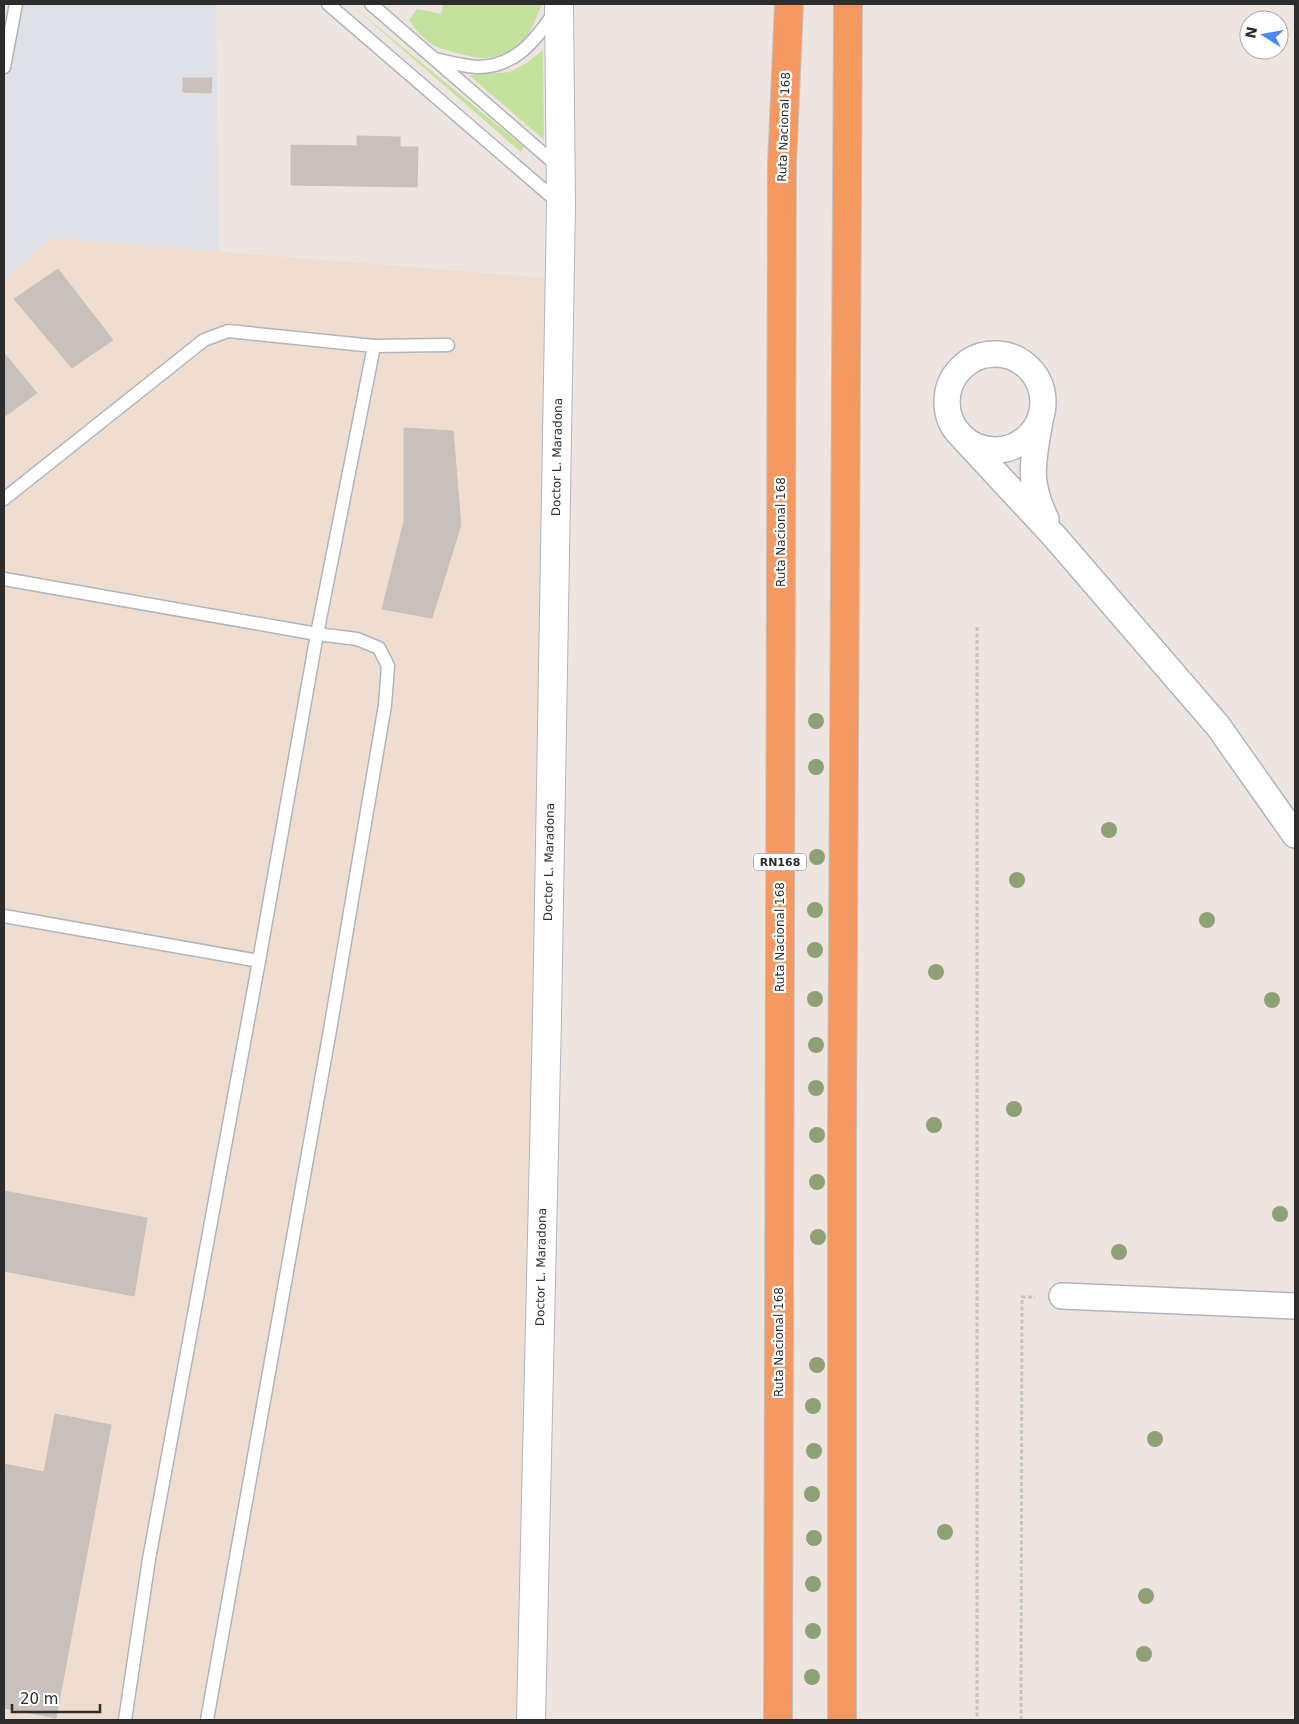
<svg xmlns="http://www.w3.org/2000/svg" width="1299" height="1724" font-family="'DejaVu Sans',sans-serif">
  <style>
    .industrial { fill: #e0e0e7 }
    .education { fill: #efded0 }
    .green { fill: #c4e29e }
    .building { fill: #c7c0bb; stroke: #c9c0b9 }
    .lines { fill: none; stroke-linecap: round; stroke-linejoin: round }
    .service-casing { stroke: #b0b5bd; stroke-width: 15 }
    .minor-casing { stroke: #b0b5bd; stroke-width: 28 }
    .secondary-casing { stroke: #b0b5bd; stroke-width: 30 }
    .trunk-casing { stroke: #c4c4c4; stroke-width: 30 }
    .path { stroke: #c4c4c4; stroke-width: 3; stroke-dasharray: 4 2.5; stroke-linecap: butt }
    .service { stroke: #fff; stroke-width: 12 }
    .minor { stroke: #fff; stroke-width: 25 }
    .secondary { stroke: #fff; stroke-width: 28 }
    .trunk { stroke: #f49962; stroke-width: 28 }
    .tree { fill: #8da175 }
    .labels { text-anchor: middle; stroke-width: 4.5; stroke-linejoin: round; paint-order: stroke }
    .shield { fill: #fff; stroke: #6c6c6c; stroke-width: 1 }
    .shield-label { font-size: 11px; font-weight: bold; fill: #2d2d2d }
    .street-label { font-size: 12px; fill: #2d2d2d; stroke: #fff }
  </style>
  <rect width="100%" height="100%" fill="#eee5e0"/>
  <path class="industrial" d="M4 4H216L219 252 53 238 4 279Z"/>
  <path class="education" d="M53 238 560 279 529 1720H4V279Z"/>
  <g class="green">
    <path d="M350 4 524 147 521 152Z"/>
    <path d="M443 4H540L541 6C535 21 531 35 518 46 510 53 497 57 486 58 477 59 442 50 433 45 423 39 416 30 409 20L417 9 441 14Z"/>
    <path d="M543 50 544 140 469 75 510 72 528 62Z"/>
  </g>
  <g class="building">
    <path d="M183 78H212L211 93 183 92Z"/>
    <path d="M357 136 400 137V147H418L417 187 291 185V145L357 146Z"/>
    <path d="M58 269 113 340 72 368 14 299Z"/>
    <path d="M4 353 37 393 4 417Z"/>
    <path d="M404 428 453 431 461 525 432 618 382 609 404 521Z"/>
    <path d="M4 1191 147 1218 134 1296 4 1271Z"/>
    <path d="M55 1414 111 1425 56 1718 4 1708V1464L44 1472Z"/>
  </g>
  <g class="lines">
    <defs>
      <g id="service">
        <path d="M328 4 559 203"/>
        <path d="M371 4 560 168"/>
        <path d="M435 59C448 62 463 66 476 67 514 68 535 41 554 13"/>
        <path d="M4 67 16 4"/>
        <path d="M4 499 204 340 228 331 374 346 448 345"/>
        <path d="M4 579 317 634 374 346"/>
        <path d="M4 916 259 961"/>
        <path d="M125 1720 149 1559 259 961 317 634 357 639 379 648 388 666 385 705 330 1030 207 1720"/>
      </g>
      <g id="minor">
        <circle cx="995" cy="402" r="48"/>
        <path d="M1040 421C1033 461 1027 481 1046 519"/>
        <path d="M964 439 1055 537 1218 726 1295 835"/>
        <path d="M1062 1296 1295 1306"/>
      </g>
      <path id="secondary" d="M531 1720 547 1018 561 205 559 4"/>
      <g id="trunk">
        <path d="M778 1720 782 164 789 4"/>
        <path d="M842 1720V1131L848 4"/>
      </g>
    </defs>
    <use href="#service" class="service-casing"/>
    <use href="#minor" class="minor-casing"/>
    <use href="#secondary" class="secondary-casing"/>
    <use href="#trunk" class="trunk-casing"/>
    <g class="path">
      <path d="M977 627V1720"/>
      <path d="M1021 1720 1022 1297H1035"/>
    </g>
    <use href="#service" class="service"/>
    <use href="#minor" class="minor"/>
    <use href="#secondary" class="secondary"/>
    <use href="#trunk" class="trunk"/>
  </g>
  <g class="tree">
    <circle cx="816" cy="721" r="8"/>
    <circle cx="816" cy="767" r="8"/>
    <circle cx="1109" cy="830" r="8"/>
    <circle cx="817" cy="857" r="8"/>
    <circle cx="1017" cy="880" r="8"/>
    <circle cx="815" cy="910" r="8"/>
    <circle cx="1207" cy="920" r="8"/>
    <circle cx="815" cy="950" r="8"/>
    <circle cx="936" cy="972" r="8"/>
    <circle cx="815" cy="999" r="8"/>
    <circle cx="1272" cy="1000" r="8"/>
    <circle cx="816" cy="1045" r="8"/>
    <circle cx="816" cy="1088" r="8"/>
    <circle cx="1014" cy="1109" r="8"/>
    <circle cx="934" cy="1125" r="8"/>
    <circle cx="817" cy="1135" r="8"/>
    <circle cx="817" cy="1182" r="8"/>
    <circle cx="1280" cy="1214" r="8"/>
    <circle cx="818" cy="1237" r="8"/>
    <circle cx="1119" cy="1252" r="8"/>
    <circle cx="817" cy="1365" r="8"/>
    <circle cx="813" cy="1406" r="8"/>
    <circle cx="1155" cy="1439" r="8"/>
    <circle cx="814" cy="1451" r="8"/>
    <circle cx="812" cy="1494" r="8"/>
    <circle cx="945" cy="1532" r="8"/>
    <circle cx="814" cy="1538" r="8"/>
    <circle cx="813" cy="1584" r="8"/>
    <circle cx="1146" cy="1596" r="8"/>
    <circle cx="813" cy="1631" r="8"/>
    <circle cx="1144" cy="1654" r="8"/>
    <circle cx="812" cy="1677" r="8"/>
  </g>
  <g class="labels">
    <rect class="shield" x="754" y="853.5" width="52" height="17" rx="4"/>
    <g class="shield-label">
      <text x="780" y="866">RN168</text>
    </g>
    <g class="street-label">
      <text transform="translate(784 127) rotate(-88)" y="4">Ruta Nacional 168</text>
      <text transform="translate(557 457) rotate(-89)" y="4">Doctor L. Maradona</text>
      <text transform="translate(781 532) rotate(-90)" y="4">Ruta Nacional 168</text>
      <text transform="translate(549 862) rotate(-89)" y="4">Doctor L. Maradona</text>
      <text transform="translate(780 937) rotate(-90)" y="4">Ruta Nacional 168</text>
      <text transform="translate(541 1267) rotate(-89)" y="4">Doctor L. Maradona</text>
      <text transform="translate(779 1342) rotate(-90)" y="4">Ruta Nacional 168</text>
    </g>
  </g>
  <rect width="1299" height="1724" fill="none" stroke="#2d2d2d" stroke-width="10"/>
  <g transform="translate(1264 35) rotate(281)"><circle r="24" fill="#ffffff" stroke="#ababab"/>
  <path d="M0-4L9 19L0 12L-9 19Z" fill="#458bf6"/>
  <text y="-8" font-size="14" font-weight="bold" text-anchor="middle" fill="#2d2d2d">N</text>
  </g>
  <path d="M12 1704v8h88v-8" fill="none" stroke="#2d2d2d" stroke-width="2.5"/>
  <text x="20" y="1704" font-size="15" fill="#2d2d2d" stroke="#ffffff" stroke-width="4" paint-order="stroke">20 m</text>
</svg>
